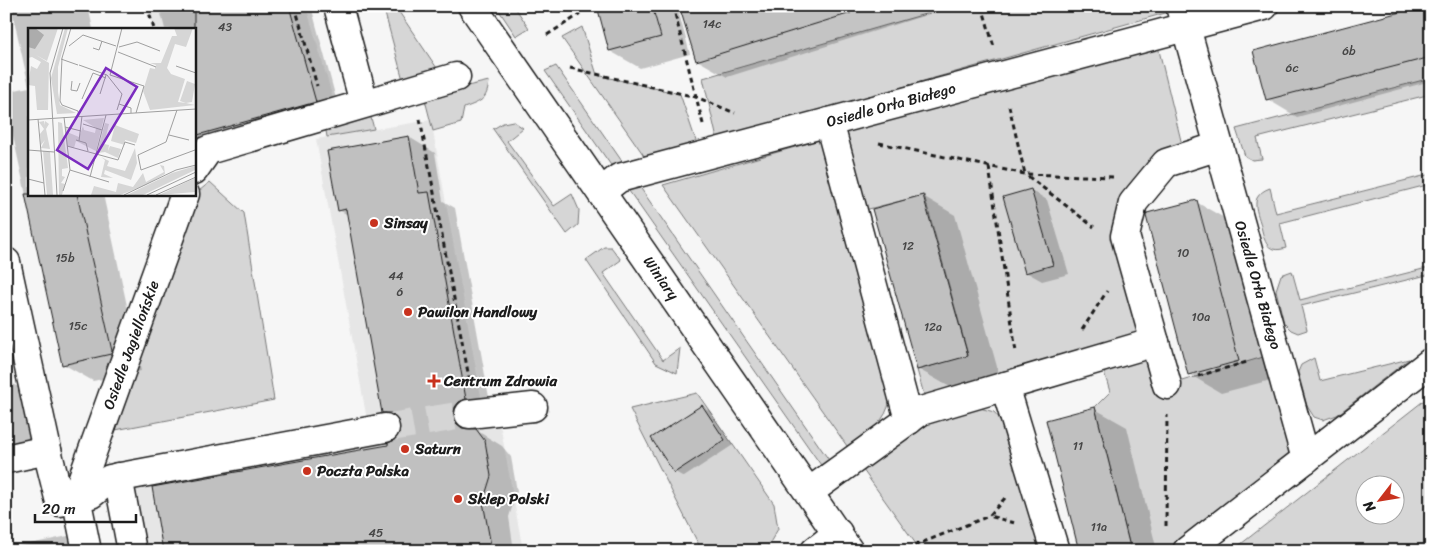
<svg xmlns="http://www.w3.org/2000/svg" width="1437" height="557" font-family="Sriracha,sans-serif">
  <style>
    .built { fill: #e6e6e6 }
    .green { fill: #d6d6d6; stroke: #797979; fill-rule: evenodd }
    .shadow { fill: #0003 }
    .building { fill: #c0c0c0; stroke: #1c1c1c }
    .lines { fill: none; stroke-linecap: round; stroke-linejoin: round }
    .minor-tunnel { stroke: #d5d5d5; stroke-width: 28; stroke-dasharray: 28 14; stroke-linecap: butt }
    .minor-casing { stroke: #1c1c1c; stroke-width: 31 }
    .path { stroke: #1c1c1c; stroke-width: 3; stroke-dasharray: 5 4; stroke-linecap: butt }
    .minor { stroke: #fff; stroke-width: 28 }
    .poi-dot { fill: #c8321e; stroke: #fff; stroke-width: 2 }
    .labels { text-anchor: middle; stroke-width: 4; stroke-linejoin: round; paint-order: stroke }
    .number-label { font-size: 12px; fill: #454545 }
    .street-label { font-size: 15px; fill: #1c1c1c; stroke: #fff }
    .poi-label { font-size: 15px; font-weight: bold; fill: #1c1c1c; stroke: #fff; text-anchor: start }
    .inset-road { fill: none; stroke: #9f9f9f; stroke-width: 1 }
    .view { fill: #7b2cbf; fill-opacity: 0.15; stroke: #7b2cbf; stroke-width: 2.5 }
    .inset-edge { fill: none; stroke: #1c1c1c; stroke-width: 2.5 }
  </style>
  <rect width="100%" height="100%" fill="#f6f6f6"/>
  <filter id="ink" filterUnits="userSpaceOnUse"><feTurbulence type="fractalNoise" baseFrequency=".02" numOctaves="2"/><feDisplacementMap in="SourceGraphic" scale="10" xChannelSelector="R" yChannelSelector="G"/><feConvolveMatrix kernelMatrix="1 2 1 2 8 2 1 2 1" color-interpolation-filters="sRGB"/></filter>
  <g filter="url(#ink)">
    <g class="built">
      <path d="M147 6H306L337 112 194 164V29H154Z"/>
      <path d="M430 120 433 131 482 402 501 429 523 551H145L133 474 369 431 316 139Z"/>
    </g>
    <g class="green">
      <path d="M383 6H395L445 80 406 91Z"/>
      <path d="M496 6H514L529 28 516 36Z"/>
      <path d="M953 6H1174L1176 10 717 139 703 78Z"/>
      <path d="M582 27 597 75 680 94 697 144 645 157 562 38Z"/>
      <path d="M1155 34 1185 157 1133 203 1168 385 1277 353 1306 459 1187 551H1131L1095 407 1110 392 1100 358 928 409 917 370 968 355 924 195 853 213 831 132Z"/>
      <path d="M556 66 831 463 823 468 545 71Z"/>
      <path d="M1431 78V94L1257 138 1262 159 1252 160 1245 156 1236 129Z"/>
      <path d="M489 81C487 100 482 101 464 108L461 123 433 131 424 96Z"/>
      <path d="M370 114 374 129 327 137 326 131 329 123Z"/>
      <path d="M513 121 523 128 507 141 554 206 572 194 579 210 578 225 567 234 493 129 503 123Z"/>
      <path d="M823 139 890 390C890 395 890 402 888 407 882 426 863 436 847 446L663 185Z"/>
      <path d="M1431 174V184L1280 223 1286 248C1265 255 1264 238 1260 222 1258 215 1254 206 1257 198 1260 193 1264 190 1270 188L1276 213Z"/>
      <path d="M210 182 244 213 274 400 110 431 194 195Z"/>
      <path d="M604 247H611L621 260 603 273 663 360 680 348 677 373 656 363 586 260Z"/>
      <path d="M1431 267V274L1301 306 1307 330 1298 333 1291 330 1284 323 1276 290 1281 275 1292 271 1300 300Z"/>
      <path d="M1314 358 1320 381 1409 359 1337 415 1323 420 1314 417 1307 406 1298 372 1301 365Z"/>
      <path d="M697 393 774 504 778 529 765 551H702L630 409Z"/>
      <path d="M1431 395V551H1232ZM1364 484H1394V514H1364Z"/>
      <path d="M980 408 994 412 1007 427 1042 551H921L863 470 926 422Z"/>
    </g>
    <g class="shadow">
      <path d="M11 6H88L93 29H29V194H103L141 371 93 381 63 364 6 104V92L29 87Z"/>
      <path d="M159 6H311L341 117 221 150 195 135 194 29H165Z"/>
      <path d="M598 6H677L690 54 640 68 610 51Z"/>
      <path d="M704 6H955L727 77 697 60Z"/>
      <path d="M1431 6V81L1297 117 1267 99Z"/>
      <path d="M409 137 435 153 443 201 455 208 492 414 481 422 479 432 502 446 511 457 517 491 509 517 514 551H165L390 446 401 434 400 421 384 412 348 215 339 210Z"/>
      <path d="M1031 190 1047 200 1069 274 1042 281 1026 272Z"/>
      <path d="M923 196 955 215 999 374 950 387 918 369Z"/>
      <path d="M1196 202 1228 220 1271 380 1221 393 1189 374Z"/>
      <path d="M6 380 29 393 39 442 6 449Z"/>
      <path d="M702 406 710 411 733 445 684 477 675 472Z"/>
      <path d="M1095 409 1127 427 1157 551H1080Z"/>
      <path d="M68 536 93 551H6V549Z"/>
    </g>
    <g class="building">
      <path d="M194 6H289L316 102 194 136Z"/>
      <path d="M597 6H652L661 37 609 51Z"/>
      <path d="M700 6H850L851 13 696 61 681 12Z"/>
      <path d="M1423 6H1431V57L1266 100 1253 51Z"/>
      <path d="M409 136 419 193 429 192 466 399 459 402 455 407 454 416 456 423 462 428 476 429 485 441 491 476 483 502 492 551H163L152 487 388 445V443L395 440 400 434V426L397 418 391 413H382L346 209 338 211 327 151Z"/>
      <path d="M1031 189 1053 265 1025 273 1003 197Z"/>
      <path d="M25 194H77L112 351 111 354 62 365Z"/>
      <path d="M923 195 968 356 917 370 872 209Z"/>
      <path d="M1197 200 1239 361 1188 375 1146 216 1147 213Z"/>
      <path d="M702 405 725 440 674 473 651 438Z"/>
      <path d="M1095 407 1131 551H1079L1046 420Z"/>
    </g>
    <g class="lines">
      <path class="minor-tunnel" d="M385 428 469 414"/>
      <defs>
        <g id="minor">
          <path d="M338 6 364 103"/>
          <path d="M472 6 849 551"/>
          <path d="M1180 6 1306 459"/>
          <path d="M829 122 909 420"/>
          <path d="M194 170 208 150 456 77"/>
          <path d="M601 192 619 178 1264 6"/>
          <path d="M6 262 47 450 6 459"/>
          <path d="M1167 385 1125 236 1133 203 1166 163 1219 146"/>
          <path d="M1005 386 1055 551"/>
          <path d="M469 414 533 407"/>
          <path d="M47 450 60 502 91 494 110 479 385 428"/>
          <path d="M118 477 132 551"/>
          <path d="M809 492 921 411 1155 342"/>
          <path d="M87 551 76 497 185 194"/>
          <path d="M815 551 838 533"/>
          <path d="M1187 551 1431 362"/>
        </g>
      </defs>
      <use href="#minor" class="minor-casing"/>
      <g class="path">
        <path d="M147 6 154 29"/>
        <path d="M295 6 317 86"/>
        <path d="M673 6 703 124"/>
        <path d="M982 6 994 47"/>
        <path d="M547 35 579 15 577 6"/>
        <path d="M570 68 696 97 735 113"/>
        <path d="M1009 106 1025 174 1113 177"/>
        <path d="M420 119 470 383"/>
        <path d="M879 143 1025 174 1094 227"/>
        <path d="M989 167 1016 352"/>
        <path d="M1082 330 1107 291"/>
        <path d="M1198 376 1247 362"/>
        <path d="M1005 498 989 516 1015 523"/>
        <path d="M1166 526 1167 415"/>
        <path d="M906 549 989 516"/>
      </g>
      <use href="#minor" class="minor"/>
    </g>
  </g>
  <g class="poi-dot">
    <circle cx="374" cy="223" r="5"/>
    <circle cx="408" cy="312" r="5"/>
    <path d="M431.5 373.5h5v5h5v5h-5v5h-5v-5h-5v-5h5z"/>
    <circle cx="405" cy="449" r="5"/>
    <circle cx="307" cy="471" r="5"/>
    <circle cx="458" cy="499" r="5"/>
  </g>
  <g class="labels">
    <g class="number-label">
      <text x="712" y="28">14c</text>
      <text x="225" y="31">43</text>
      <text x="1349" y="55">6b</text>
      <text x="1292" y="72">6c</text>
      <text x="908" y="250">12</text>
      <text x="1183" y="257">10</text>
      <text x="65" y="262">15b</text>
      <text x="396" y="280">44</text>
      <text x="400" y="296">6</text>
      <text x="1201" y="321">10a</text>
      <text x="78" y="330">15c</text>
      <text x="933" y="331">12a</text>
      <text x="1078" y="450">11</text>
      <text x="1099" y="531">11a</text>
      <text x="376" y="537">45</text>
    </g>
    <g class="street-label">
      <text transform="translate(891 105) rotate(-15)" y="5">Osiedle Orła Białego</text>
      <text transform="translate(661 278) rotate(55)" y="5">Winiary</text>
      <text transform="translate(1258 285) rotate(74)" y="5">Osiedle Orła Białego</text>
      <text transform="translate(131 345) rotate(-70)" y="5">Osiedle Jagiellońskie</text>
    </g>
    <g class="poi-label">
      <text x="384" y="228">Sinsay</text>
      <text x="418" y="317">Pawilon Handlowy</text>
      <text x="444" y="386">Centrum Zdrowia</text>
      <text x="415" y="454">Saturn</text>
      <text x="317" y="476">Poczta Polska</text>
      <text x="468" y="504">Sklep Polski</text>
    </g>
  </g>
  <g transform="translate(28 28)">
    <rect width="168" height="168" fill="#f6f6f6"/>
    <path d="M0 0H30L19 33 8 27 21 35 20 82H9L7 58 0 57 3 38 9 41 13 34 4 29 0 30ZM37 0H40L30 39V64L32 77 48 85 29 86 23 50ZM146 0H165L158 19 147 16 139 40 143 46 157 51 150 74 158 75 152 73 159 53 167 56 164 74 158 75 167 77 122 82 115 63 122 40 127 41 128 37 122 35H133L144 8H149ZM76 90 68 123 48 113 46 120 39 118 37 99 40 100 39 104 51 109 55 98 56 102 67 105 68 100 55 92ZM16 93 17 97V93L21 96 18 101 22 121 13 120 17 112 13 117 12 106 16 101 11 94ZM30 94 34 95 40 140 34 141V148L37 149 33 155 37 156 34 167H31ZM77 95 81 96 76 116 81 117 80 123 82 118 93 121 90 130 77 124 69 125ZM87 97 111 106 108 115 97 112V117L83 113ZM107 120 109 135 103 152 77 142 76 146 85 150 73 149 77 132 73 129 81 133 79 138 97 143ZM15 123 22 124 25 167H19ZM132 137 136 138 137 146 118 157 92 167H63L66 158 88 164 90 155 105 159 115 145 118 154 136 144ZM167 138V142L115 167H99L144 145ZM167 150V164L131 167Z" fill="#d6d6d6"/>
    <path d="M0 0H7L16 7 7 21 0 19Z" fill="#acacac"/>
    <path class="inset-road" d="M43 0 34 30 32 73 34 77 50 83 51 89M94 0 82 47 116 58 108 85M41 18 55 7 88 18M91 19 109 14 132 23M65 20 71 22 74 13M90 24 128 39M33 31 50 37M51 37 79 47 94 66 89 82M148 38 168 45M44 53 43 62 49 63 52 55M72 66 78 47M54 71 65 45 78 50M91 76 103 80V85M149 82 138 114 110 127 113 142 167 122M36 89 42 142 81 154M10 91 17 167M0 92 168 81M55 96 74 102M37 99 53 103M141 107 161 112M48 112 58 115 60 123M51 113 54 88M39 118 90 132 97 114 107 117M0 122 26 124M62 149 78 87M0 151 16 155M35 163 42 142M29 167 22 45 35 0M96 167 148 142 168 137M119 167 168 144M128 167 168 149"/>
    <path class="view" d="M78 40 109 59 60 141 29 122Z"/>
    <rect width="168" height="168" class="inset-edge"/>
  </g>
  <rect width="1437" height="557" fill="none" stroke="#fff" stroke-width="25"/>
  <rect x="12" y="12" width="1412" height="532" fill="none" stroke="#1c1c1c" stroke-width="2" filter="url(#ink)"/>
  <g transform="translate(1380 500) rotate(239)"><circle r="24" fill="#ffffff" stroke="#a4a4a4"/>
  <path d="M0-4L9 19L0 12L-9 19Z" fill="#c8321e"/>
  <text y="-8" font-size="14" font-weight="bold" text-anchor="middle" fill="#1c1c1c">N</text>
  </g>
  <path d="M35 514v8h101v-8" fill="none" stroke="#1c1c1c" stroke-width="2.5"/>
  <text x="42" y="514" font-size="15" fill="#1c1c1c" stroke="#ffffff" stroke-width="4" paint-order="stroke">20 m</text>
</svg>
